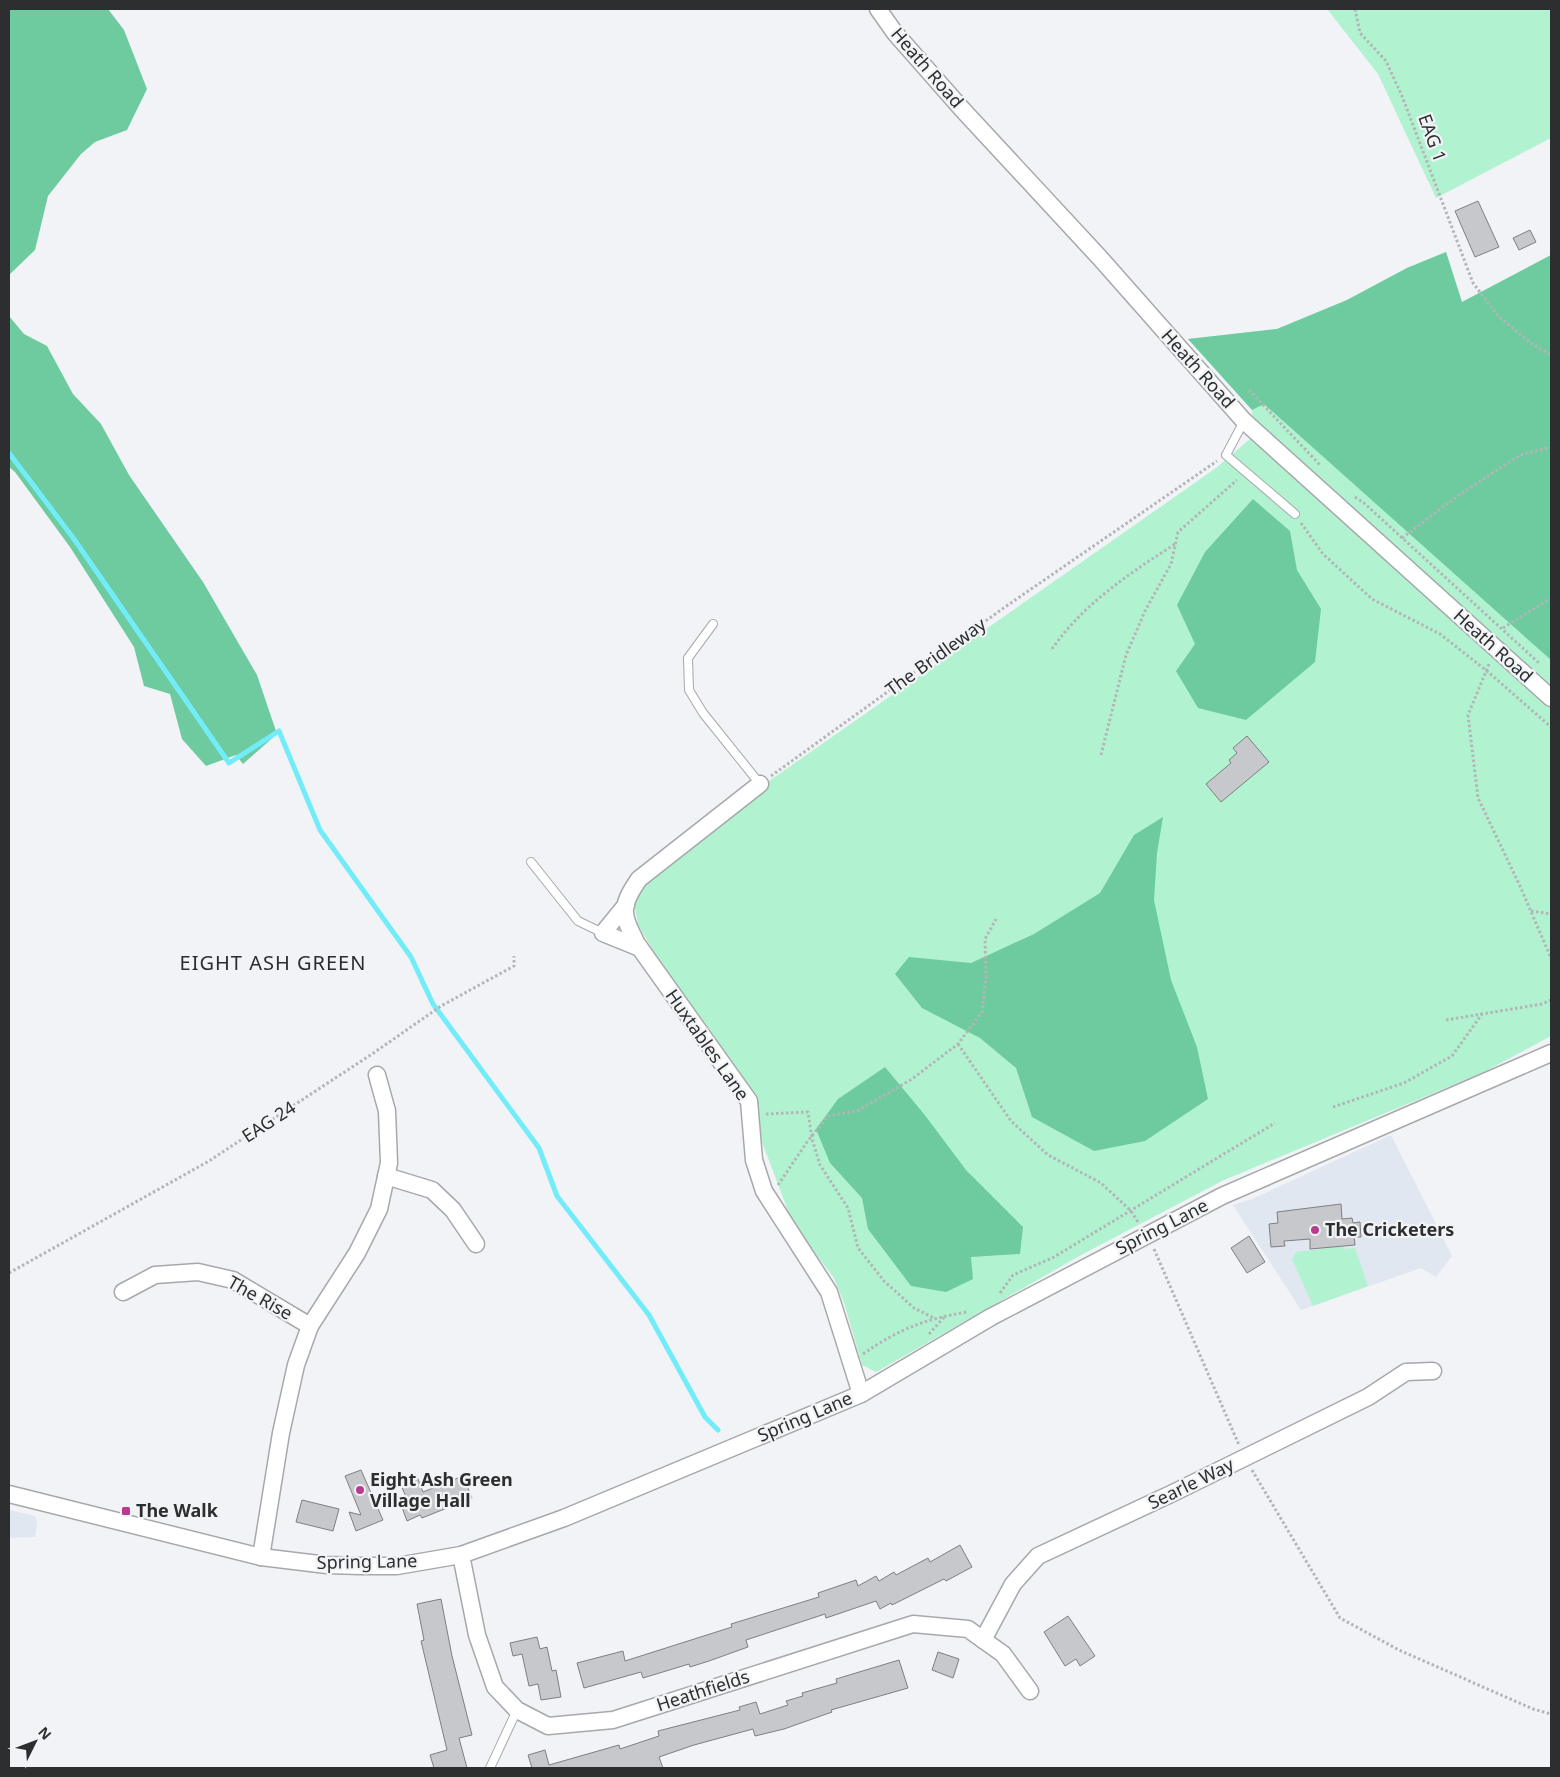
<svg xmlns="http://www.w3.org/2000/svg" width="1560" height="1777" font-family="'Noto Sans',sans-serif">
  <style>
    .built { fill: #e1e7f0 }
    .green { fill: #b1f3d1 }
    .forest { fill: #6ecba0 }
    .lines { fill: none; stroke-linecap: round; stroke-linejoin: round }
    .stream { stroke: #73ecfa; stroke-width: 5 }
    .building { fill: #c6c8cb; stroke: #7e7f82 }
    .lane-casing { stroke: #a7a8ab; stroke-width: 10 }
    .street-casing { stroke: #a7a8ab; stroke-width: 19 }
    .path { stroke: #b3b5b7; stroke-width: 3; stroke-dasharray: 2.5 2.5; stroke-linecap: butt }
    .lane { stroke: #fff; stroke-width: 8 }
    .street { stroke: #fff; stroke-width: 16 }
    .poi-dot { fill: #b93c8c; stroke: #f1f3f6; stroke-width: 2 }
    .labels { text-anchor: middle; stroke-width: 4.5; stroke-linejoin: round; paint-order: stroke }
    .street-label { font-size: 18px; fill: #2d2e2f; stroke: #f1f3f6 }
    .poi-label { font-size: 18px; font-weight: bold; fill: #2d2e2f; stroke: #f1f3f6; text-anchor: start }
    .quarter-label { font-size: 20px; letter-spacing: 1px; fill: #2b2c2e; stroke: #f1f3f6 }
  </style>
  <rect width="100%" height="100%" fill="#f1f3f6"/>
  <g class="built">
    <path d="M1391 1135 1452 1256 1436 1277 1421 1268 1301 1310 1233 1205 1252 1199Z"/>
    <path d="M9 1510 35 1516 37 1522 35 1537 9 1538Z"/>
  </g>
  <g class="green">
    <path d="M1327 9H1551V138L1436 198 1378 74Z"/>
    <path d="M1446 252 1462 302 1551 255V1036L1482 1073 1224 1180 1083 1254 876 1372 862 1365 844 1303 834 1278 793 1224 762 1142 756 1097 706 1024 661 964 638 925 633 897 643 883 752 793 1216 468 1250 439 1252 410 1188 339 1277 329 1347 300 1407 268Z"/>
    <path d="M1344 1246V1249L1355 1248 1368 1286 1313 1306 1292 1259 1296 1252Z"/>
  </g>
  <g class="forest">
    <path d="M9 9H108L124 30 147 89 127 130 95 142 81 154 48 196 35 250 9 275Z"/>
    <path d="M1446 252 1462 302 1551 255V660L1264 404 1252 410 1188 339 1277 329 1347 300 1407 268Z"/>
    <path d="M9 316 24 334 47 346 73 394 101 424 129 475 203 582 257 675 277 734 243 764 236 755 206 766 182 739 170 694 144 686 134 647 70 547 15 472 9 467Z"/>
    <path d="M1253 499 1290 531 1297 570 1321 609 1315 662 1246 720 1198 708 1176 671 1195 644 1177 605 1205 552Z"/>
    <path d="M1163 817 1157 853 1154 900 1171 980 1197 1047 1208 1099 1145 1141 1094 1151 1032 1117 1016 1068 980 1038 922 1008 895 974 909 957 971 963 1034 934 1100 893 1134 835Z"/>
    <path d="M885 1067 924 1114 966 1170 1023 1227 1020 1254 971 1257 973 1279 946 1292 911 1286 868 1229 862 1198 830 1163 816 1129 838 1099Z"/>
  </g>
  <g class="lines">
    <path class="stream" d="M9 453 74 539 229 763 279 731 320 830 411 957 433 1004 539 1148 557 1196 649 1315 705 1417 718 1430"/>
  </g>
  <g class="building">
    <path d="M1478 201 1499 247 1475 257 1455 211Z"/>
    <path d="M1530 230 1536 242 1519 250 1513 238Z"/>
    <path d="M1247 736 1269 762 1221 802 1206 784 1231 763 1229 760 1237 753 1233 748Z"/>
    <path d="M1341 1204 1342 1219 1352 1218 1353 1223 1360 1222 1361 1237H1354L1355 1245 1310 1249V1239L1284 1241 1285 1246 1271 1247 1269 1224 1278 1223 1277 1212Z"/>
    <path d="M1249 1236 1265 1262 1247 1273 1231 1248Z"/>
    <path d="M361 1470 383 1520 356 1531 349 1512 361 1515 345 1476Z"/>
    <path d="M416 1474 423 1492 463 1476 472 1498 422 1518 420 1515 407 1521 400 1502 407 1499 399 1481Z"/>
    <path d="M302 1500 339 1509 333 1531 296 1522Z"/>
    <path d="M960 1545 972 1567 946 1581 944 1579 892 1605 891 1603 880 1609 876 1601 826 1618 825 1614 746 1640 748 1647 709 1661 690 1667 689 1664 643 1678 641 1672 584 1688 577 1663 623 1651 625 1661 732 1627 731 1624 819 1597 818 1593 856 1580 858 1586 876 1576 879 1581 894 1572 896 1575 928 1558 930 1562Z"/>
    <path d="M441 1599 452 1656 472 1735 459 1738 467 1768H434L430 1755 447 1750 421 1641 424 1640 417 1604Z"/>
    <path d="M1068 1616 1095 1656 1080 1666 1076 1659 1065 1666 1044 1632Z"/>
    <path d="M537 1637 540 1649 547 1647 552 1671 556 1670 561 1697 541 1700 538 1684 529 1686 522 1654 513 1656 510 1643Z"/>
    <path d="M938 1652 959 1659 953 1678 932 1670Z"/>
    <path d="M899 1660 908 1688 831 1710 832 1712 784 1729 755 1736 753 1729 694 1745 659 1757 663 1768H532L528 1755 545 1750 549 1765 619 1745 620 1749 659 1736 658 1731 740 1710 739 1707 756 1702 760 1714 788 1705 786 1701 803 1696 802 1693 837 1683 836 1679Z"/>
  </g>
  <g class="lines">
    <defs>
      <g id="lane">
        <path d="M1244 421 1226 455 1295 514"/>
        <path d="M713 624 688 658 689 690 703 713 760 784"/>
        <path d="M531 862 578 921 603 933"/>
        <path d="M490 1768 517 1710"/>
      </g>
      <g id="street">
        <path d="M878 9 895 33 961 108 1100 258 1244 421 1551 698"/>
        <path d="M760 784 639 879C619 908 622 914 637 944L749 1101 754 1160 764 1191 829 1292 861 1394"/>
        <path d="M626 905 603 933 640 948"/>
        <path d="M386 1176 432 1190 453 1210 476 1244"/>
        <path d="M123 1292 155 1275 198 1272 233 1280 310 1326"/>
        <path d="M9 1494 261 1557 327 1565 361 1566H397L461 1555 564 1518 861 1394 991 1317 1222 1196 1551 1053"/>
        <path d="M461 1555 477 1635 495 1687 517 1710 548 1726 613 1720 913 1624 968 1629 1003 1654 1030 1691"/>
        <path d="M261 1557 281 1433 296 1365 310 1326 357 1253 379 1209 389 1163 387 1111 377 1075"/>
        <path d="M983 1640 1013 1584 1038 1556 1173 1493 1368 1397 1406 1372 1433 1371"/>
      </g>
    </defs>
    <use href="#lane" class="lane-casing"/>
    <use href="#street" class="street-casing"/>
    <g class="path">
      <path d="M1355 9 1360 33 1386 61 1402 96 1473 283 1498 316 1532 344 1551 355"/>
      <path d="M1249 390 1321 466"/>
      <path d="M1355 497 1364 503 1539 663"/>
      <path d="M1301 523 1323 554 1372 599 1440 634 1487 671 1551 727"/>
      <path d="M1402 538 1459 495 1520 455 1551 447"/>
      <path d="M1503 628 1551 598"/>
      <path d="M1052 649C1084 603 1129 574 1175 544"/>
      <path d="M1489 664 1468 715 1478 798 1520 886 1551 958"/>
      <path d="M1101 755 1126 655 1145 611 1171 564 1178 532 1237 480"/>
      <path d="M771 776 1005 607 1217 461"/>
      <path d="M1531 911 1551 914"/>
      <path d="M1446 1020 1542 1004 1551 1000"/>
      <path d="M958 1044 1011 1121 1048 1155 1101 1183 1131 1211 1138 1222"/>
      <path d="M1333 1107 1404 1083 1452 1056 1482 1014"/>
      <path d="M766 1114 808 1112 812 1139 820 1165 848 1208 858 1248 884 1281 914 1308 934 1318"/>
      <path d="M778 1185 807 1142 828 1116 857 1111 912 1079 958 1044 982 1012 986 977 985 939 996 919"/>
      <path d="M1154 1249 1239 1445"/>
      <path d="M9 1273 209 1161 375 1052 441 1006 514 966V956"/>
      <path d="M1000 1293 1013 1275 1054 1257 1275 1123"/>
      <path d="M929 1334 945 1316"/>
      <path d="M863 1354C899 1329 925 1319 967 1312"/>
      <path d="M1252 1470 1340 1618 1399 1650 1533 1709 1551 1714"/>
    </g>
    <use href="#lane" class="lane"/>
    <use href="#street" class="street"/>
  </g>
  <g class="poi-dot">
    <circle cx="1315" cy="1230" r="5"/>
    <circle cx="360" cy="1490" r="5"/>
    <rect x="121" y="1506" width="10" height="10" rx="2.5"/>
  </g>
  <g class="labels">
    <g class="street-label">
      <text transform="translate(927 68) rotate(49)" y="6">Heath Road</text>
      <text transform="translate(1432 138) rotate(70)" y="6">EAG 1</text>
      <text transform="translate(1198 369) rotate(48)" y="6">Heath Road</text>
      <text transform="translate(1493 646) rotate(42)" y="6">Heath Road</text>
      <text transform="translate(936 657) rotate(-36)" y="6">The Bridleway</text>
      <text transform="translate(707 1045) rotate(55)" y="6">Huxtables Lane</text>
      <text transform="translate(269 1122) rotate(-33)" y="6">EAG 24</text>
      <text transform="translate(1162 1227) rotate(-27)" y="6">Spring Lane</text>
      <text transform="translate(260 1298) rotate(29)" y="6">The Rise</text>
      <text transform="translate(805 1417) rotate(-23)" y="6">Spring Lane</text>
      <text transform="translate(1191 1484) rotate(-26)" y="6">Searle Way</text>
      <text transform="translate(367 1562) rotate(-1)" y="6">Spring Lane</text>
      <text transform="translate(703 1691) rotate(-18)" y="6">Heathfields</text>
    </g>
    <g class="poi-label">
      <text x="1325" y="1236">The Cricketers</text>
      <text x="370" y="1486">Eight Ash Green<tspan x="370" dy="21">Village Hall</tspan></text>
      <text x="136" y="1517">The Walk</text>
    </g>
    <g class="quarter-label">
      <text x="273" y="970">EIGHT ASH GREEN</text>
    </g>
  </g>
  <rect width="1560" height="1777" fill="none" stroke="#2d2e2f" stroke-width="20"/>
  <g transform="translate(35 1742) rotate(48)" stroke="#f1f3f6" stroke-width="4" paint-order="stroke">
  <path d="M0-4L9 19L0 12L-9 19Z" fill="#2d2e2f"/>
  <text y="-8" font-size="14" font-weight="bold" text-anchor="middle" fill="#2d2e2f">N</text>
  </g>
</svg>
